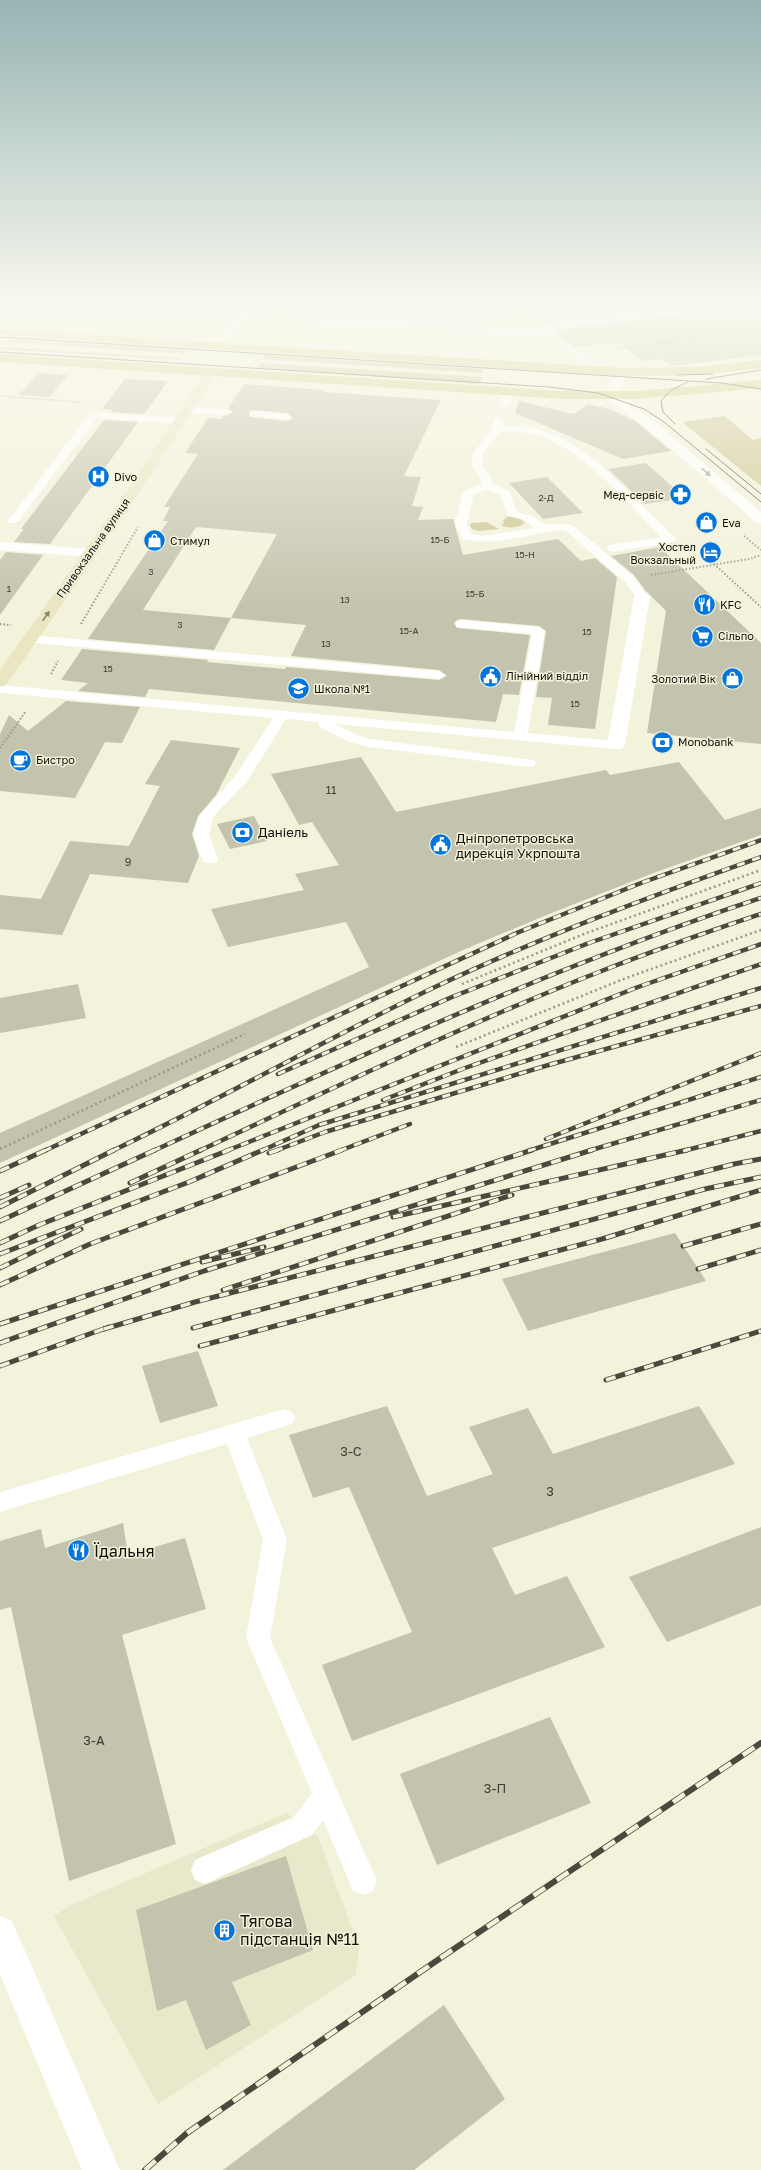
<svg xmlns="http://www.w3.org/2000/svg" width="761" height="2170" font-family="'Golos Text',sans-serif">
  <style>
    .built { fill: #eae8ca }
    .green { fill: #ccc793 }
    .building { fill: #c4c3ad; fill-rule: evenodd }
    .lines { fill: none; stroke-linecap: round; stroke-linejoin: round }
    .path-far2 { stroke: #9a9988; stroke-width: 1.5; stroke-dasharray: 1 1.5; stroke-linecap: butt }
    .path-far1 { stroke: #9a9988; stroke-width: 2; stroke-dasharray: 1.5 2; stroke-linecap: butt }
    .path { stroke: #9a9988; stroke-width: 2.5; stroke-dasharray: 2 3; stroke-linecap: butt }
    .service { fill: #fff; fill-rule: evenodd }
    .pedestrian { fill: #fff; fill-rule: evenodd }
    .tertiary { fill: #fff; fill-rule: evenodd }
    .secondary { fill: #e9e6c1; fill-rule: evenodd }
    .primary { fill: #d3cd82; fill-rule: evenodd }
    .tram { stroke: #4a493e; stroke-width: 1 }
    .rail-far2-casing { stroke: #4a493e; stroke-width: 4.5 }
    .rail-far1-casing { stroke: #4a493e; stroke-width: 5 }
    .rail-casing { stroke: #4a493e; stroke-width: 6 }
    .rail-far2 { stroke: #f3f2db; stroke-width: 3; stroke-dasharray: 8; stroke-linecap: butt }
    .rail-far1 { stroke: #f3f2db; stroke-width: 3.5; stroke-dasharray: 10; stroke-linecap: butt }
    .rail { stroke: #f3f2db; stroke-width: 4.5; stroke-dasharray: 14; stroke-linecap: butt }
    .oneway { fill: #a0a09d }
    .oneway2 { fill: #88866f }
    .labels { text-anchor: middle; stroke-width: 3; stroke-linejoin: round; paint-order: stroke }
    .far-number-label { font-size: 9px; fill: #3e3e33 }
    .far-poi-label { font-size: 11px; fill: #12110a; stroke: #f3f2db; text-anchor: start }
    .far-street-label { font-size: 11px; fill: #12110a; stroke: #f3f2db }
    .number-label { font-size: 11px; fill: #3e3e33 }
    .poi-label { font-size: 13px; fill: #12110a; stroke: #f3f2db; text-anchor: start }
    .near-number-label { font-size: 13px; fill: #3e3e33 }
    .near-poi-label { font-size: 16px; fill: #12110a; stroke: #f3f2db; text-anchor: start }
  </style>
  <rect width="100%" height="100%" fill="#f3f2db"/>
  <g class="built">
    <path d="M281 308H308L296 319 270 317Z"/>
    <path d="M376 308H466L526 311 534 317H504Z"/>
    <path d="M286 1813 318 1837 359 1947 356 1975 158 2104 54 1916 71 1905Z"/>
  </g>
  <g class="green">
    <path d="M6 340H19L186 350 183 354 4 342Z"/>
    <path d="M0 347 178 358 182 360 0 349Z"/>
    <path d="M265 355 484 369 482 373 263 359Z"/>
    <path d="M261 363 482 377 479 384 257 368Z"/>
    <path d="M725 416 753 440 761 438V486L682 422Z"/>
    <path d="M509 516 519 518 525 523C519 528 508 529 501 525L504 523 503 520Z"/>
    <path d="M486 522 499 529 479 531 472 529 470 525 471 523Z"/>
  </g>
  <g class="building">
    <path d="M522 308H656L542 323Z"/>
    <path d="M680 308H749L750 314 761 312V355L672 366 662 359 641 361 619 342 576 347 556 333V330L676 315 682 311Z"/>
    <path d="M39 373 68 375 49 397 19 395Z"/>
    <path d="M125 379 168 381 144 414 111 412 112 410 102 409Z"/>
    <path d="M244 384 325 390 323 392 441 400 404 476 421 477 412 506 423 507 418 520 453 519 463 555 558 539 581 561 595 558 617 577 595 729 548 725 552 698 536 697 546 631 539 626 461 619 457 620 454 623 457 628 530 635 519 695 503 694 496 722 149 689 145 697 78 691 88 683 61 680 82 649 208 660 207 662 285 669 286 667 439 680 447 676 439 670 291 656 306 625 231 618 214 650 88 639 168 521H163L170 507H164L198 454 185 453 208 418 222 419 223 416 232 413V411L228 409ZM254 410 287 413 293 418 287 421 249 417V411ZM196 527 277 534 231 618 143 610Z"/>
    <path d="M519 401 574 414 588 404 609 409 635 421 671 451 623 459 515 413Z"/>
    <path d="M104 420 138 422 50 544 14 542 24 529H21Z"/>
    <path d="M646 463 685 498 645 504 608 469Z"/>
    <path d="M547 477 583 513 543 519 509 483Z"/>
    <path d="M660 547 761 643V744L647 733 666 611 645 590 634 575 611 556Z"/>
    <path d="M6 552 43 555 0 615V560Z"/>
    <path d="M66 701 140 707 122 743 105 742 75 798 0 791V734L9 715 28 731Z"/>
    <path d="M171 740 240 748 216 795 198 816 192 834 199 856 188 883 90 874 62 935 0 929V895L41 899 70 841 129 846 160 786 145 784Z"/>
    <path d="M361 757 396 812 606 770 610 775 679 762 725 820 761 808V835L656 872 549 914 463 950 0 1163V1133L369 967 346 922 228 947 211 909 304 890 295 874 339 865 312 822 299 825 271 774Z"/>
    <path d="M254 816 267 841 230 849 217 824Z"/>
    <path d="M78 984 86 1018 0 1033V998Z"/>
    <path d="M675 1233 706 1281 528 1331 502 1279Z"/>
    <path d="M198 1351 218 1406 160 1423 142 1366Z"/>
    <path d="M387 1406 427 1496 493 1474 469 1427 528 1408 553 1454 699 1406 735 1464 492 1548 515 1595 567 1576 605 1647 352 1741 322 1665 412 1632 349 1487 313 1498 289 1435Z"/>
    <path d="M123 1523 128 1555 185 1538 206 1609 122 1635 176 1844 69 1881 11 1607 0 1610V1541L41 1529 45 1548Z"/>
    <path d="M761 1527V1605L667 1642 629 1577Z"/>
    <path d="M550 1717 591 1803 437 1865 400 1774Z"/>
    <path d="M286 1856 313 1950 232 1982 251 2025 206 2050 186 2000 157 2011 136 1910Z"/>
    <path d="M444 2005 505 2099 414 2170H223Z"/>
  </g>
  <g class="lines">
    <g class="path-far2">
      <path d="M613 349 761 331"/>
      <path d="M0 396 79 402"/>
    </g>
    <g class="path-far1">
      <path d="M744 536 761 550"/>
      <path d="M714 564 761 607"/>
      <path d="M651 575 749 559 761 555"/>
      <path d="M0 624 11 625"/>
      <path d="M81 624 138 527"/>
      <path d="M51 674 58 661"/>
      <path d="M0 748 26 711"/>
    </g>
    <g class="path">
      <path d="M462 984 584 934 761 870"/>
      <path d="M456 1047 626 978 761 930"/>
      <path d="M0 1149 245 1034"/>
    </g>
    <g class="service">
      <path d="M243 308H252L225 348H219L217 346Z"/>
      <path d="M669 308H678L681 311 676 314 552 329 556 332 551 335 317 326 312 323 317 320 541 329V325L544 324Z"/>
      <path d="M569 345 602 368V372H596L566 350V346Z"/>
      <path d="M509 389 514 392 510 404 505 407 501 406 500 404 504 392Z"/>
      <path d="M187 407 226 409 231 412 226 415 183 412 182 410Z"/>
      <path d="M254 411 287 414 292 417 287 420 250 416V412Z"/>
      <path d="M94 412 180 418 185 421 180 424 97 418 17 523H9L7 521 9 519 90 413Z"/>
      <path d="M498 418 503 421V425L534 428 561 437 600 464 674 537 676 539 670 543 613 552 609 551 607 548 609 545 661 537C628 503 580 446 533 434 523 432 511 432 500 431L483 454 482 466 489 474 493 484 509 491 517 512 533 516 544 524H571L633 576 648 597 646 600H638L625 582 565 530C530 532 497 548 462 539L455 523 463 492 465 490 482 484 479 475 472 466 473 454 492 428 494 419ZM487 490 500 495 508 516 525 520 534 528 484 536 471 534 467 523 474 494Z"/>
      <path d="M0 542 90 549 96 553 90 557 0 550Z"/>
      <path d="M461 620 539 627 545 631 528 733 616 741 621 742 623 745 621 748 616 749 335 724 359 736 370 739 534 760 536 763 534 766 529 767 369 747 349 742 320 727 318 724 319 722 286 719 247 781 213 817 209 834 218 860 215 863H205L202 860 193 834 199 816 236 775 273 718 0 693V685L514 732 532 634 457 627 455 624 457 621Z"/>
      <path d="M30 635 439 671 446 675 439 679 25 642 24 639Z"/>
      <path d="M284 1409 292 1412 295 1418 292 1424 247 1438 287 1540 270 1638 377 1881 373 1891 363 1895 353 1891 323 1820 312 1835 205 1884 195 1880 191 1870 195 1860 294 1817 312 1793 246 1638 263 1540 227 1444 0 1512V1492Z"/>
    </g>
    <path class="pedestrian" d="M642 592 647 594 650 597 625 745 622 749H610L607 745 634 597 637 594Z"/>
    <g class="tertiary">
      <path d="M623 368 629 372 617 395 655 422 761 512V523L756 522 647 428 606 399 604 396 619 369Z"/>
      <path d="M0 1916 12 1921 120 2170H82L0 1974Z"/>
    </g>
    <path class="secondary" d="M211 369 217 373 128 509 6 685 0 687V670L115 508 207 370Z"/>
    <g class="primary">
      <path d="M0 329 623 368 698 367 761 360V368L698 375 623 376 0 335Z"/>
      <path d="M0 354 562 391H638L761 380V388L638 399H562L0 362Z"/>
    </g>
    <g class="tram">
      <path d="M0 337 721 383 761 389"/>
      <path d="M0 352 549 387 598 393 644 409 664 422 761 502"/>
      <path d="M677 375 713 374"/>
      <path d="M706 379 761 370"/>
      <path d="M675 424 663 412 661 401 671 390 688 382"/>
      <path d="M706 449 761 494"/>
    </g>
    <defs>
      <g id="rail-far2">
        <path d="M278 1074 452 997 589 943 761 883"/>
        <path d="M383 1100 465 1068 761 964"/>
        <path d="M546 1139 761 1053"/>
        <path d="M44 1151 519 932 641 883 761 840"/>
        <path d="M112 1151C221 1099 326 1039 435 987 541 937 651 896 761 857"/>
        <path d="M153 1151C352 1059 552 967 761 898"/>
        <path d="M199 1151C332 1089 463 1025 599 972 653 951 707 932 761 914"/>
        <path d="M226 1151 638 987 761 944"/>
        <path d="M261 1151 319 1125 761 988"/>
        <path d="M275 1151 325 1132 552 1064 761 1006"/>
        <path d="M339 1151 410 1124"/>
        <path d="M528 1151 761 1077"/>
        <path d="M588 1151 761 1100"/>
        <path d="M683 1151 761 1131"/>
      </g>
      <g id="rail-far1">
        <path d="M269 1153 278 1150"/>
        <path d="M0 1171 46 1150"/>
        <path d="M130 1183 201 1150"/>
        <path d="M0 1198 29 1185"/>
        <path d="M0 1207 114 1150"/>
        <path d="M393 1217 687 1150"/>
        <path d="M0 1221 155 1150"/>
        <path d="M0 1243 39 1225 229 1150"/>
        <path d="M683 1246 761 1224"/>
        <path d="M0 1254 189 1182 263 1150"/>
        <path d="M202 1262 264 1247"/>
        <path d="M0 1268 81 1229"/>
        <path d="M698 1269 761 1250"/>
        <path d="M0 1285 90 1244 342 1150"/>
        <path d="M223 1290 512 1195"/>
        <path d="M0 1324 532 1150"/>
        <path d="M193 1328 705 1189 761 1177"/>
        <path d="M104 1329 195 1302 734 1164 761 1159"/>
        <path d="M0 1343 204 1271 592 1150"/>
        <path d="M200 1346 602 1239 761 1190"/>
        <path d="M0 1366 109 1327"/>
        <path d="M606 1380 761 1331"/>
      </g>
      <path id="rail" d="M145 2170 187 2133 442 1957 761 1743"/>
    </defs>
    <use href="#rail-far2" class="rail-far2-casing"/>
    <use href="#rail-far1" class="rail-far1-casing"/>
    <use href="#rail" class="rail-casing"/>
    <use href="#rail-far2" class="rail-far2"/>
    <use href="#rail-far1" class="rail-far1"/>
    <use href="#rail" class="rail"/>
  </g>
  <defs><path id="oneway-solid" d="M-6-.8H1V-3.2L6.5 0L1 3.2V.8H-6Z"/></defs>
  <use class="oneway" href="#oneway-solid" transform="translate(706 472) rotate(40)"/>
  <use class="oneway2" href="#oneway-solid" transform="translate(46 616) rotate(-55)"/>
  <linearGradient id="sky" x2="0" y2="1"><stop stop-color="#96b4b3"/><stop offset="0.5" stop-color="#faf9ef"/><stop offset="1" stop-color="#faf9ef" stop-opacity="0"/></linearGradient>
  <rect width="761" height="612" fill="url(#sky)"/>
  <defs>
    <symbol id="hospital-disc" viewBox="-11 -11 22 22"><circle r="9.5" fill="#0376dd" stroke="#f3f2db"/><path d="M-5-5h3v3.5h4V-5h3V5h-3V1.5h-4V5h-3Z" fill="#fff"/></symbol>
    <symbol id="pharmacy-disc" viewBox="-11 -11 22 22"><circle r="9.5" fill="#0376dd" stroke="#f3f2db"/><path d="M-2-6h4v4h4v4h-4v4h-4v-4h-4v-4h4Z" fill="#fff"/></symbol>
    <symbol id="shop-disc" viewBox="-11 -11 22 22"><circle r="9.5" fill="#0376dd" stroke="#f3f2db"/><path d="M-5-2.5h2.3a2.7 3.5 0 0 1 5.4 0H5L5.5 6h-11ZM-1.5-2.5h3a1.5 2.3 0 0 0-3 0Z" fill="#fff"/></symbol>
    <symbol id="hotel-disc" viewBox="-11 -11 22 22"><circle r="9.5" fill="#0376dd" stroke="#f3f2db"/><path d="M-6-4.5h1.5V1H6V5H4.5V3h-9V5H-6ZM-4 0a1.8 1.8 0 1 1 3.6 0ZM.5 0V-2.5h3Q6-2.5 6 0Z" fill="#fff"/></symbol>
    <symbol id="restaurant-disc" viewBox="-11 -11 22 22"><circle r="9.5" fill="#0376dd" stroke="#f3f2db"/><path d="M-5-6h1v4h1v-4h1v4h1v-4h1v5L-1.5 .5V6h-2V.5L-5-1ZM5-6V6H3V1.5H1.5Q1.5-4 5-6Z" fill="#fff"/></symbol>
    <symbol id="supermarket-disc" viewBox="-11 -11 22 22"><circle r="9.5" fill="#0376dd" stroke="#f3f2db"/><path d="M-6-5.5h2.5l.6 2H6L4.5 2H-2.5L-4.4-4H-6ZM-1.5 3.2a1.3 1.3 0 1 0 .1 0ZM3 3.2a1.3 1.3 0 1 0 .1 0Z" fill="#fff"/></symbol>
    <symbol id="civic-disc" viewBox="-11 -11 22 22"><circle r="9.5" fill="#0376dd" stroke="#f3f2db"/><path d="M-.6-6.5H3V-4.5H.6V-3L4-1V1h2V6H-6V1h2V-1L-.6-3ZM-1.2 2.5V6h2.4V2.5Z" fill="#fff"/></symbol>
    <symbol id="school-disc" viewBox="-11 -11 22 22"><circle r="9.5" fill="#0376dd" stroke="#f3f2db"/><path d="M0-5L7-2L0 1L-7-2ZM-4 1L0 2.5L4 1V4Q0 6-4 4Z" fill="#fff"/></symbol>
    <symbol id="bank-disc" viewBox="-11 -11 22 22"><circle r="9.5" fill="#0376dd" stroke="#f3f2db"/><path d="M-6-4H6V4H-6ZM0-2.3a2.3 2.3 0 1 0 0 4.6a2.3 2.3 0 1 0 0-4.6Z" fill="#fff"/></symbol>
    <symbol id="cafe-disc" viewBox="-11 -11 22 22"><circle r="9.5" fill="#0376dd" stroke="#f3f2db"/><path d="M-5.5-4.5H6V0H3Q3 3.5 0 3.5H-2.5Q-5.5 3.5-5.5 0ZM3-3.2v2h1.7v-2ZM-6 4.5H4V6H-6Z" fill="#fff"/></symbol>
    <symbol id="building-disc" viewBox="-11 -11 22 22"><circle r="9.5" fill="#0376dd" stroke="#f3f2db"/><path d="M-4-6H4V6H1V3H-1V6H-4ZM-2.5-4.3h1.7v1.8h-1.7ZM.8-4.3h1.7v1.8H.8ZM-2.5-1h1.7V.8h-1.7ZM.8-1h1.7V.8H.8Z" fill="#fff"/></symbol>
  </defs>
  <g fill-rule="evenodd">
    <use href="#hospital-disc" x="86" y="464" width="25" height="25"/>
    <use href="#pharmacy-disc" x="668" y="482" width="25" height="25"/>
    <use href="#shop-disc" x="694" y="510" width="25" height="25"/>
    <use href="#shop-disc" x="142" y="528" width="25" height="25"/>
    <use href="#hotel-disc" x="698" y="540" width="25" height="25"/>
    <use href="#restaurant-disc" x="692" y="592" width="25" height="25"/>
    <use href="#supermarket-disc" x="690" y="624" width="25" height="25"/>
    <use href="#civic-disc" x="478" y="664" width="25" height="25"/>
    <use href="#shop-disc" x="720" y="666" width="25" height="25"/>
    <use href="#school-disc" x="286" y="676" width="25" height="25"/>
    <use href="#bank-disc" x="650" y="730" width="25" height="25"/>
    <use href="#cafe-disc" x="8" y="748" width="25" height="25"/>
    <use href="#bank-disc" x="230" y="820" width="25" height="25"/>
    <use href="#civic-disc" x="428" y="832" width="25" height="25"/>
    <use href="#restaurant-disc" x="66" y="1538" width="25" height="25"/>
    <use href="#building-disc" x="212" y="1918" width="25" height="25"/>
  </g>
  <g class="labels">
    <g class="far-number-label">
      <text x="546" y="501">2-Д</text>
      <text x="440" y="543">15-Б</text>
      <text x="525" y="558">15-Н</text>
      <text x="151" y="575">3</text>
      <text x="9" y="592">1</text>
      <text x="475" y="597">15-Б</text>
      <text x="345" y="603">13</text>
      <text x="180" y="628">3</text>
      <text x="409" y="634">15-А</text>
      <text x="587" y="635">15</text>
      <text x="326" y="647">13</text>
      <text x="108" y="672">15</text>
      <text x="575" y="707">15</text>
    </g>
    <g class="far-poi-label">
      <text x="114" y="481">Divo</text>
      <text x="664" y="499" text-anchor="end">Мед-сервіс</text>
      <text x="722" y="527">Eva</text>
      <text x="170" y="545">Стимул</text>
      <text x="696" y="551" text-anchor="end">Хостел<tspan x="696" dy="13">Вокзальный</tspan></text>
      <text x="720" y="609">KFC</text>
      <text x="718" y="640">Сільпо</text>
      <text x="506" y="680">Лінійний відділ</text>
      <text x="716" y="683" text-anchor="end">Золотий Вік</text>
      <text x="314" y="693">Школа №1</text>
      <text x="678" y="746">Monobank</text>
      <text x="36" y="764">Бистро</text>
    </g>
    <g class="far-street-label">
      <text transform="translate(93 548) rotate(-55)" y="4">Привокзальна вулиця</text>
    </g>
    <g class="number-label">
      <text x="331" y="794">11</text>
      <text x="128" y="866">9</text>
    </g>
    <g class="poi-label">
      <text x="258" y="837">Даніель</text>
      <text x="456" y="843">Дніпропетровська<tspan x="456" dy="15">дирекція Укрпошта</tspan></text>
    </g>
    <g class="near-number-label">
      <text x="351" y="1456">3-С</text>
      <text x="550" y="1496">3</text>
      <text x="94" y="1745">3-А</text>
      <text x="495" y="1793">3-П</text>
    </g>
    <g class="near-poi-label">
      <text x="94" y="1557">Їдальня</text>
      <text x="240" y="1927">Тягова<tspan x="240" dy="18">пiдстанцiя №11</tspan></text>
    </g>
  </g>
</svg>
